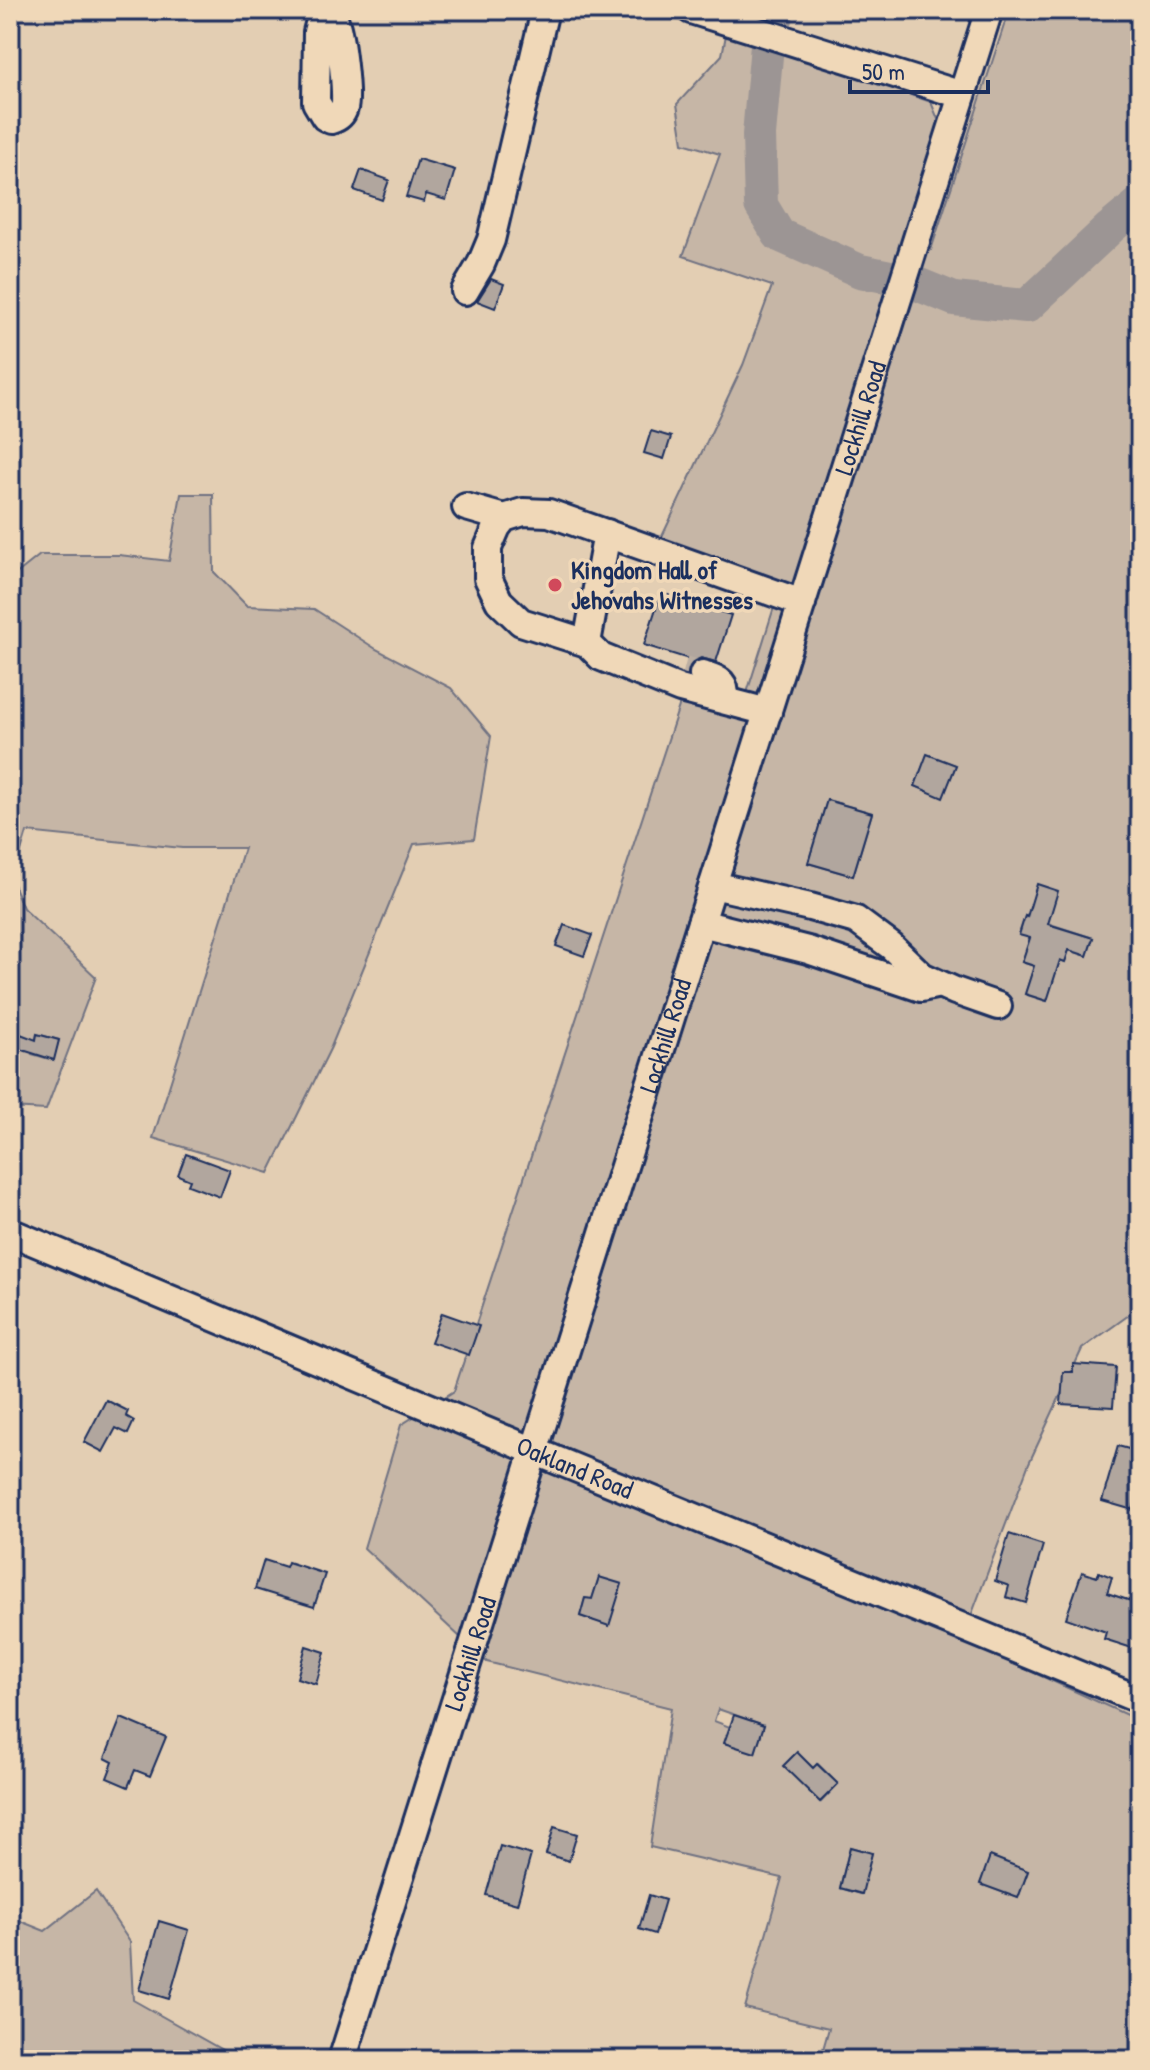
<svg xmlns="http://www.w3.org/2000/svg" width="1150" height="2070" font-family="'Patrick Hand',sans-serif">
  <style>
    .green { fill: #c6b6a6; stroke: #707282; stroke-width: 2; fill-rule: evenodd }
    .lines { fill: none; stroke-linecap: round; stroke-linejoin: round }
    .river { stroke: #9c9594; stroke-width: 34 }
    .building { fill: #b1a69e; stroke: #1b2f5e; stroke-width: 2 }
    .minor-tunnel { stroke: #bbaea2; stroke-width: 26; stroke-dasharray: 26 13; stroke-linecap: butt }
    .minor-casing { stroke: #1b2f5e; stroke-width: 32 }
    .minor { stroke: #f0d8b8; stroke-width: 26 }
    .poi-dot { fill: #d1495b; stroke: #f0d8b8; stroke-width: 3 }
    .labels { text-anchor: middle; stroke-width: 7; stroke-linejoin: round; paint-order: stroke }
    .street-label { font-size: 26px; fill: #1b2f5e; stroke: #f0d8b8 }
    .poi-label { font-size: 26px; font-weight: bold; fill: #1b2f5e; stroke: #f0d8b8; text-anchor: start }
  </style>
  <rect width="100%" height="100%" fill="#e3ceb3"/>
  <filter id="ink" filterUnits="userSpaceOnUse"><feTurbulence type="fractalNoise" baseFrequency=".0125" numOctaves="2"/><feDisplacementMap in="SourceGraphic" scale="16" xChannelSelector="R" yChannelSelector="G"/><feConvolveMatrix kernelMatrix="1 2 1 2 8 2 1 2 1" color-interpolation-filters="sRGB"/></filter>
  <g filter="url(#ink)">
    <g class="green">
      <path d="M731 10H792L780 49 931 102 940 124 905 241 931 250 1009 10H1140V1307L1082 1349 1029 1463 962 1640 1140 1721V2060H820L829 2028 745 2008 782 1878 650 1847 671 1708 487 1662 364 1548 401 1425 454 1391 682 697 740 715 781 585 658 545 743 365 772 286 683 256 720 154 683 143 677 104 722 55ZM927 755 956 765 943 797 915 786ZM827 800 872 813 853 876 808 863ZM1025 916 1093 938 1087 956 1069 950 1065 962 1060 960 1046 1001 1025 994 1034 966 1022 962 1030 938 1019 934ZM599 1577 609 1625 580 1616 585 1598 592 1599ZM718 1709 764 1725 755 1753 730 1727 714 1721ZM797 1753 813 1768 818 1764 838 1784 821 1802 784 1766ZM850 1847 872 1853 861 1894 840 1888ZM991 1857 1028 1871 1018 1898 980 1884Z"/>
      <path d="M181 494H213L214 572 247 606 314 609 376 649 451 688 491 736 474 839 414 844 331 1047 269 1173 153 1138 244 848H182L27 832 12 882 23 908 96 977 46 1110 10 1108V1046L14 1047 19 1034 10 1030V579L40 555H119L169 561ZM37 1034 59 1040 53 1060 32 1054Z"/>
      <path d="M96 1891 130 1942 133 2000 240 2060H10V1917L45 1931Z"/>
    </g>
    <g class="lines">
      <g class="river">
        <path d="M776 19 777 10"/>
        <path d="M767 45 759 135 761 205 779 235 860 271 890 277"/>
        <path d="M917 284 954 299 1027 306 1110 228 1140 203"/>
      </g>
    </g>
    <g class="building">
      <path d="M418 159 455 170 446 200 426 194 424 202 406 197Z"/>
      <path d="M361 170 389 180 382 200 354 190Z"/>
      <path d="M491 279 504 284 495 308 477 301Z"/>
      <path d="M651 431 671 437 664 459 644 453Z"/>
      <path d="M661 593 731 615 716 662 701 658 695 661 644 645Z"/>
      <path d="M927 754 956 765 943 798 915 786Z"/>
      <path d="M827 800 872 813 853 876 808 863Z"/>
      <path d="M1037 884 1058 891 1048 924 1093 938 1087 956 1069 950 1065 962 1060 960 1047 1001 1025 994 1034 966 1022 962 1030 938 1019 935 1025 916 1027 917Z"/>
      <path d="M564 925 592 935 584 956 556 946Z"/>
      <path d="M10 1030 36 1040 37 1034 59 1040 54 1060 10 1046Z"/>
      <path d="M186 1154 230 1170 220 1197 188 1185 190 1180 178 1175Z"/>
      <path d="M442 1313 479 1326 469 1355 431 1342Z"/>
      <path d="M1073 1364 1116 1367 1113 1407 1061 1404 1063 1372H1073Z"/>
      <path d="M106 1400 128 1411 126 1416 134 1421 128 1434 116 1428 103 1452 84 1442Z"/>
      <path d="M1118 1446 1140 1452V1485L1133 1510 1102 1501Z"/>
      <path d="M1009 1534 1043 1545 1026 1603 1006 1597 1009 1586 995 1581Z"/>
      <path d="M264 1560 286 1567 288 1562 325 1574 314 1607 255 1589Z"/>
      <path d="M1082 1572 1097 1577 1099 1572 1112 1577 1107 1593 1140 1604V1632L1135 1649 1104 1639 1106 1632 1066 1618Z"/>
      <path d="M599 1577 622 1584 609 1626 580 1616 585 1598 592 1599Z"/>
      <path d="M306 1646 325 1652 316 1684 297 1678Z"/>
      <path d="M734 1715 764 1725 755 1753 724 1743Z"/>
      <path d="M121 1718 166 1737 150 1776 135 1770 128 1787 107 1778 113 1762 105 1758Z"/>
      <path d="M797 1752 813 1768 817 1764 838 1784 820 1802 783 1766Z"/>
      <path d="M554 1827 577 1834 569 1861 546 1854Z"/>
      <path d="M500 1846 531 1855 517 1904 486 1895Z"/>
      <path d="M850 1847 872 1853 862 1894 840 1888Z"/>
      <path d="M990 1856 1028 1871 1018 1898 980 1884Z"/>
      <path d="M649 1895 665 1900 655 1934 639 1929Z"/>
      <path d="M159 1921 189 1930 169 1999 139 1990Z"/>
    </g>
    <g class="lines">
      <path class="minor-tunnel" d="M684 669 703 674"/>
      <defs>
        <g id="minor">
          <path d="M323 10 317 32 316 102 325 117 331 120C338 118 342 115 344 108 348 97 340 30 334 19 331 14 330 14 325 10"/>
          <path d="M691 10 962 95"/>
          <path d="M465 291 481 264 491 240 545 10"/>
          <path d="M466 507 504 518"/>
          <path d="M587 643 607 533"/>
          <path d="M703 674C720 680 726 681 725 700"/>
          <path d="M768 712 680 689 601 657 587 643 521 622 499 601 488 578V548L497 527 504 518 523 512 549 513 802 603"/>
          <path d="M713 885 810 907 856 920 891 946 922 976 955 991 998 1006"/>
          <path d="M701 923 808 950 921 988 935 985"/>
          <path id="s1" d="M10 1232 534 1451 1140 1700"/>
          <path id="s2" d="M342 2060 989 10"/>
        </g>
      </defs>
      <use href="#minor" class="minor-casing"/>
      <use href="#minor" class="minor"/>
    </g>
  </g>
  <circle class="poi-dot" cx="555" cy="585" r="8"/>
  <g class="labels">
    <g class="street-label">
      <text dy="9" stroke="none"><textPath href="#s2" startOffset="1722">Lockhill Road</textPath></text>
      <text dy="9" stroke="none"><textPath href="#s2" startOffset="1074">Lockhill Road</textPath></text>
      <text dy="9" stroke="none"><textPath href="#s1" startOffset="612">Oakland Road</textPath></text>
      <text dy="9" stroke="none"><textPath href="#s2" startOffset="426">Lockhill Road</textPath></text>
    </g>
    <g class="poi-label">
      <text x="571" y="579">Kingdom Hall of<tspan x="571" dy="30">Jehovahs Witnesses</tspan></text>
    </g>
  </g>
  <rect width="1150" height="2070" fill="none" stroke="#f0d8b8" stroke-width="40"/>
  <rect x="20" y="20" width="1110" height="2030" fill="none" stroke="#1b2f5e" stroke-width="3" filter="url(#ink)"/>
  <path d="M850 80v12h138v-12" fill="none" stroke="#1b2f5e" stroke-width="4"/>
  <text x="862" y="80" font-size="24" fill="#1b2f5e" stroke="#f0d8b8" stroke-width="6" paint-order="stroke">50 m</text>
</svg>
